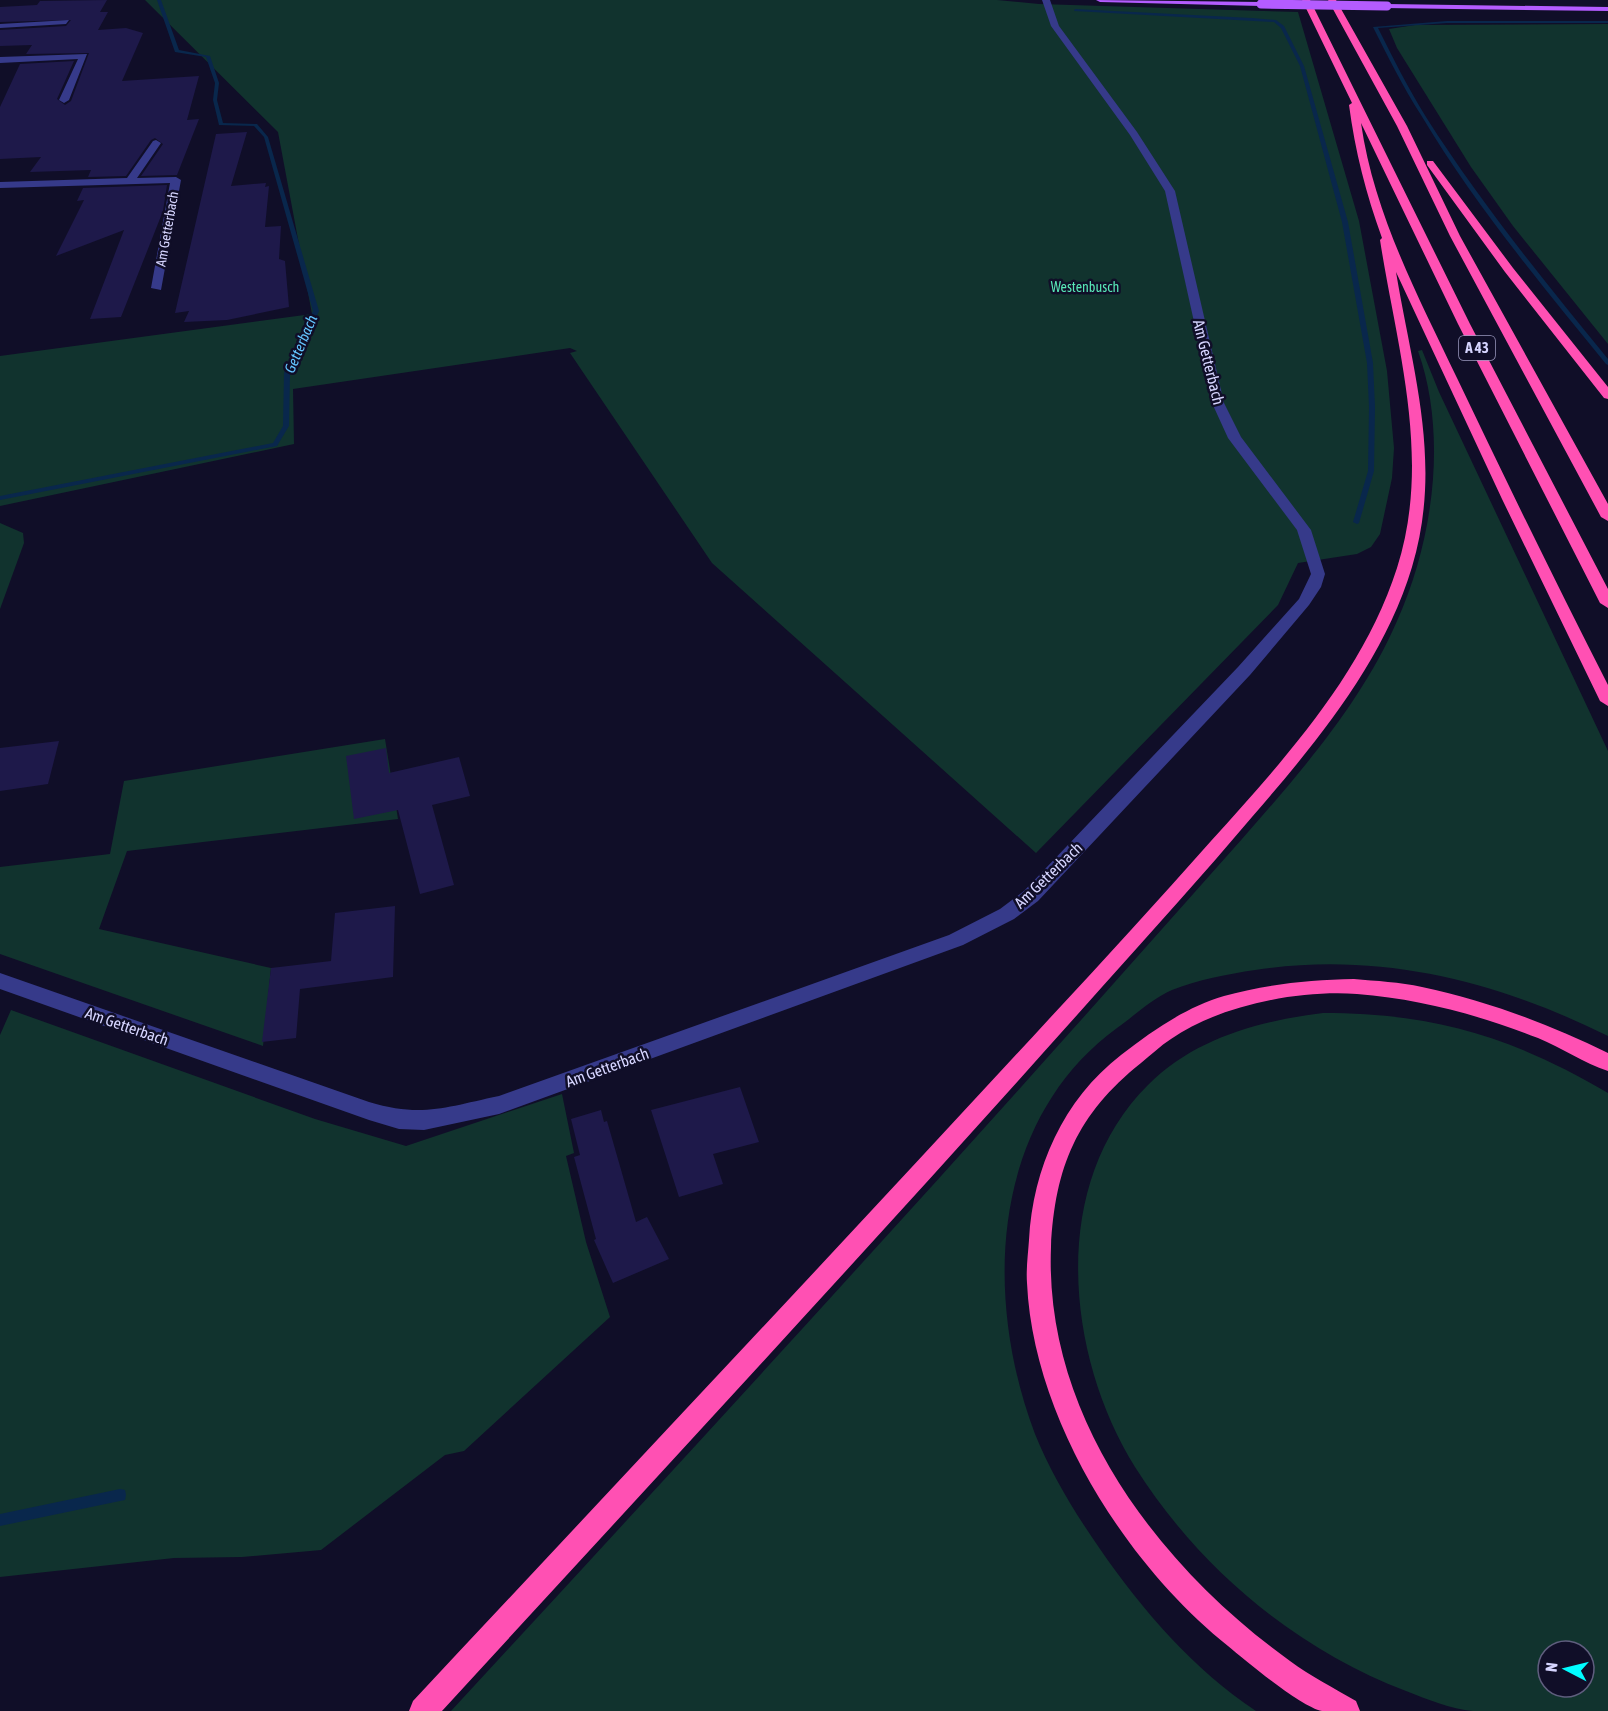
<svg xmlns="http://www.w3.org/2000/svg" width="1608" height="1711" font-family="'Asap Condensed',sans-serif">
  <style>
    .green { fill: #11332e; fill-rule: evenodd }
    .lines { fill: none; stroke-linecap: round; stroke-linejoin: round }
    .stream { fill: #09274c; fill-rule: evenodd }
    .building { fill: #1e194a }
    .minor { fill: #363a8a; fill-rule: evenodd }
    .major { fill: #b45cff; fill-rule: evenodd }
    .highway { fill: #ff50b3; fill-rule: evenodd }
    .major-bridge { stroke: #b45cff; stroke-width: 9 }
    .labels { text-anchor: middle; stroke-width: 5; stroke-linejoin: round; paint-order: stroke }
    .far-street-label { font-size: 14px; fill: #d6d5ff; stroke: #100e28 }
    .far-park-label { font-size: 14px; fill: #58e8b7; stroke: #100e28 }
    .far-water-label { font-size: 15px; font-style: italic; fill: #63c5ff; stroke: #100e28 }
    .shield { fill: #100e28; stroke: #9b99be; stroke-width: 1.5 }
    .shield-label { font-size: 15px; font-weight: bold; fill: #d6d5ff }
    .street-label { font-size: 16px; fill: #d6d5ff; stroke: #100e28 }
  </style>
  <rect width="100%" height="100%" fill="#100e28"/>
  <g class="green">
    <path d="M145 0H997L1039 4 1298 12 1359 221 1387 371 1394 448 1392 478 1380 534 1371 547 1357 554 1298 563 1278 605 1036 853 712 563 570 353 577 351 570 348 293 389 294 444 0 506V356L312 314 278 132Z"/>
    <path d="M1608 24V344L1513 226 1471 167 1397 48 1389 29 1415 25Z"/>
    <path d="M1422 350 1439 392 1608 751V1036C1497 981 1379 951 1255 970 1228 974 1197 980 1172 990 1153 998 1134 1016 1117 1028 990 1121 983 1297 1035 1434 1051 1474 1075 1513 1100 1549 1142 1610 1194 1670 1256 1711H451C668 1476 885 1240 1098 1001 1146 947 1194 893 1242 839 1300 773 1362 702 1397 621 1433 541 1448 435 1418 351Z"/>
    <path d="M0 523 23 533 24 543 0 609Z"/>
    <path d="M385 739 398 819 127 851 99 929 271 968 263 1046 0 954V867L110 854 124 781Z"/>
    <path d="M11 1010 315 1119 406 1146 562 1094 574 1153 566 1156 586 1242 610 1317 464 1451 445 1455 321 1550 242 1557 174 1558 0 1577V1035Z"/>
    <path d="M1323 1013C1435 1013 1512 1037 1608 1093V1711C1566 1711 1513 1711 1473 1711 1451 1709 1426 1699 1406 1691 1294 1648 1199 1568 1135 1467 1066 1356 1048 1184 1148 1085 1195 1038 1259 1021 1323 1013ZM1548 1651H1584V1687H1548Z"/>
  </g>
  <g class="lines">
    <g class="stream">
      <path d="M157 0H161L179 50 210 56 219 83 217 100 223 123 257 124 268 137 319 311 290 373 289 426 277 446 0 500V496L273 443 283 426 284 373 313 311 264 137 254 126 219 125 213 100 215 83 206 57 175 52Z"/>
      <path d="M1075 9 1252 18 1276 20 1284 26 1304 66 1348 222 1373 363 1375 407 1374 471 1359 523 1357 524 1353 522 1368 471 1369 407 1367 363 1342 222 1300 66 1281 28 1274 22 1074 11Z"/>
      <path d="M1447 21H1608V23H1447L1378 28C1393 58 1408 88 1426 117 1480 202 1544 281 1608 359V365L1606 364C1541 284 1474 204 1421 115 1403 87 1388 57 1373 27Z"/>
      <path d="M120 1489 125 1490 126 1495 125 1500 120 1501 0 1526V1514Z"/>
    </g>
  </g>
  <g class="building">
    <path d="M107 0 100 12H108L98 30 126 28 143 33 122 81 199 76 187 120 199 119 177 175 141 176 163 144 155 138 151 140 126 176 88 177 91 170 30 172 41 157 0 159V107L20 64 74 61 57 99 65 105 71 101 89 53 26 54 32 45 0 46V30L66 26 71 20 0 22V7L37 5 40 1Z"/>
    <path d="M247 132 231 186 266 183 265 187 269 186 265 227 281 226 279 259 285 261 289 307 227 320 184 322 189 311 175 313 216 134Z"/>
    <path d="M167 185 163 211 121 317 90 319 124 230 56 256 84 200 77 201 83 188Z"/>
    <path d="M59 741 48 784 0 791V748Z"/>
    <path d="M386 748 389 773 459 757 470 796 432 805 454 885 420 894 398 810 354 819 346 756Z"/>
    <path d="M395 906 393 977 300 989 296 1038 262 1042 271 968 331 961 335 913Z"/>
    <path d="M740 1087 759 1142 713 1154 723 1184 679 1197 651 1110Z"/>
    <path d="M601 1110 604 1122 607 1121 636 1222 647 1217 669 1259 613 1283 594 1240 596 1239 574 1157 580 1155 571 1119Z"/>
  </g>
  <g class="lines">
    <g class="minor">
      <path d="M1042 0H1050L1059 26 1137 132 1175 191 1224 403 1241 437 1311 530 1325 574 1321 587 1309 605 1250 675 1038 901 1014 919 963 945 499 1114 424 1130 399 1129 369 1120 0 989V973L369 1102C422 1118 446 1107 499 1096L949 935 1000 909 1024 891 1238 667 1299 599 1311 574 1297 530 1228 438 1212 403 1165 191 1130 135 1051 26Z"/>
      <path d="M69 20 66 24 0 28V24Z"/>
      <path d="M87 54 69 100 64 103 59 100 78 59 0 63V57Z"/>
      <path d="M156 140 161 143 137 178 176 177 181 180 161 290 151 288 170 183 0 188V182L127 178 153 141Z"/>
    </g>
    <g class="major">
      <path d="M1096 0 1261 2 1265 4 1261 6 1100 2Z"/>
      <path d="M1387 4 1608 7V11L1384 8Z"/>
    </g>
    <g class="highway">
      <path d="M1302 0H1310L1470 324 1608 589V608L1600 603 1458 324 1361 123C1374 214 1418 296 1457 378 1506 481 1556 583 1608 685V706L1600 701 1502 499 1396 272C1413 374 1443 463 1412 567 1383 663 1316 743 1252 817 1203 875 1152 931 1102 987 885 1231 663 1470 442 1711H409L413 1701C625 1474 839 1247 1049 1019 1104 960 1158 901 1211 841 1284 760 1363 674 1397 568 1432 458 1397 349 1380 240L1382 238C1366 194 1355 151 1349 105L1352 103Z"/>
      <path d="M1328 0H1336L1407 126 1460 236 1608 504V521L1601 517 1450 236 1397 126Z"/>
      <path d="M1427 161H1433L1513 268 1608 387V399L1604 398 1505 272 1427 165Z"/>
      <path d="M1354 979C1376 981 1400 982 1422 987 1488 1001 1548 1024 1608 1053V1071C1584 1063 1562 1048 1538 1038 1479 1015 1420 999 1357 994 1298 990 1220 1005 1171 1039 1160 1046 1151 1055 1141 1063 1077 1114 1055 1167 1051 1247 1044 1416 1158 1566 1290 1661 1310 1676 1334 1688 1356 1701L1360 1711C1348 1711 1334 1711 1322 1711 1301 1707 1246 1661 1228 1646 1125 1564 1033 1417 1027 1283 1026 1269 1028 1254 1029 1240 1033 1168 1063 1100 1121 1055 1152 1031 1186 1007 1224 996 1267 984 1309 980 1354 979Z"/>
    </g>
    <path class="major-bridge" d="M1261 4 1387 6"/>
  </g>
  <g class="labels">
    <g class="far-street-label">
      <text transform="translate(167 229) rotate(-80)" y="5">Am Getterbach</text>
    </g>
    <g class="far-park-label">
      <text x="1085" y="292">Westenbusch</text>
    </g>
    <g class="far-water-label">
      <text transform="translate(301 344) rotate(-67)" y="5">Getterbach</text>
    </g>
    <rect class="shield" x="1459" y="336" width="36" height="24" rx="4.5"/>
    <g class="shield-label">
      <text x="1477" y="353">A 43</text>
    </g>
    <g class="street-label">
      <text transform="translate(1209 362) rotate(76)" y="6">Am Getterbach</text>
      <text transform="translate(1048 875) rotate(-44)" y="6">Am Getterbach</text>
      <text transform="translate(127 1026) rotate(19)" y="6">Am Getterbach</text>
      <text transform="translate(607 1067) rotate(-20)" y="6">Am Getterbach</text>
    </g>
  </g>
  <g transform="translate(1566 1669) rotate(277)"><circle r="28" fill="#100e28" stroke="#5f5e7e" stroke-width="1.5"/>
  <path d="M0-4.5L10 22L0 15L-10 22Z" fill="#01fcff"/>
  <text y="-9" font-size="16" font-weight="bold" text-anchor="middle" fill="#d6d5ff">N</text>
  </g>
</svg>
